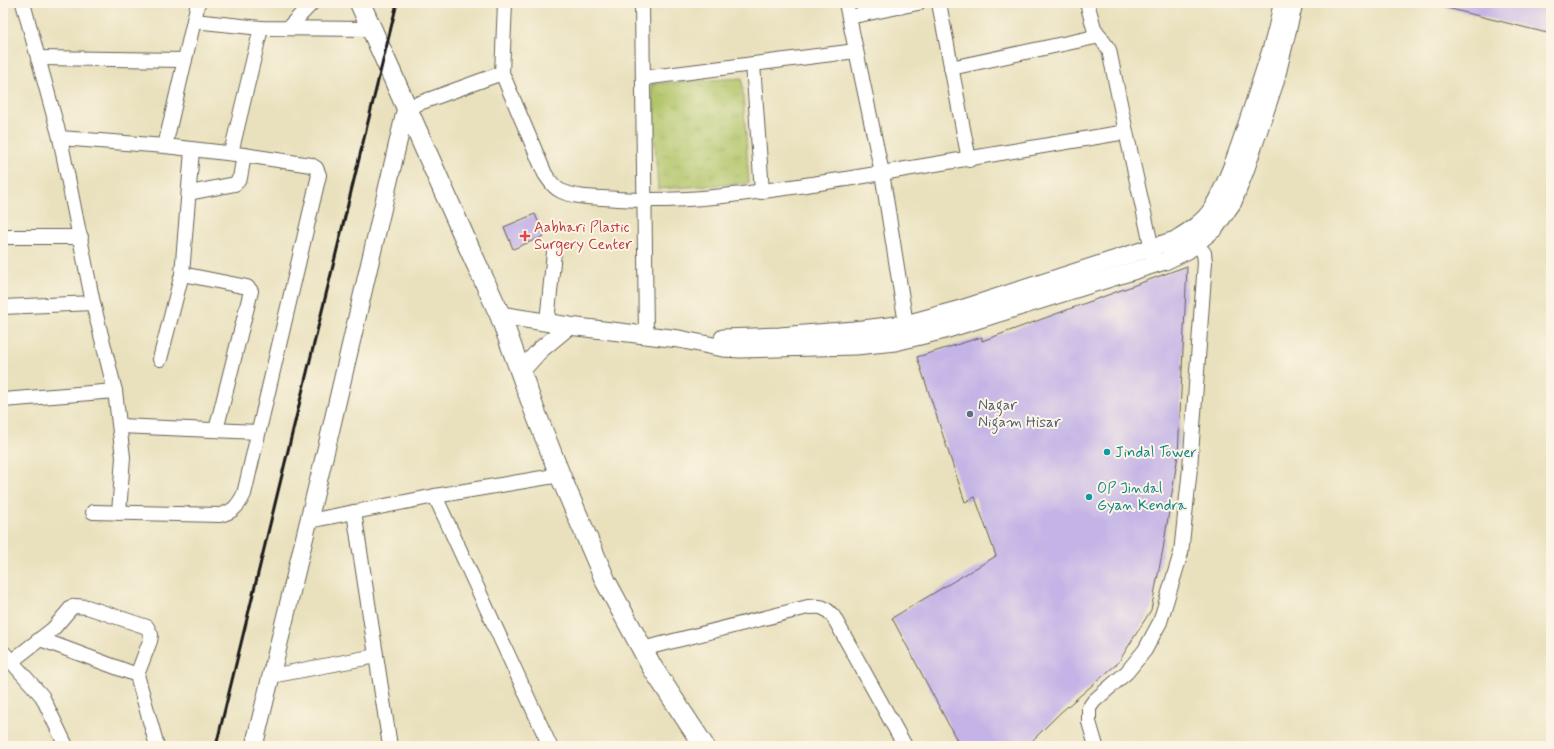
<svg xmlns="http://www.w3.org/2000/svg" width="1554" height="749" font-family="Mynerve,sans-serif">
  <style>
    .park { fill: url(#park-tufts); stroke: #667042 }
    .building { fill: #c3b3e6 }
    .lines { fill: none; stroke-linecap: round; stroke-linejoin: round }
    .minor-casing { stroke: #646154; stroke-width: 16 }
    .tertiary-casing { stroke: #646154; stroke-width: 19 }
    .secondary-casing { stroke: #646154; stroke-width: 22 }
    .minor { stroke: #fff; stroke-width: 14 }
    .tertiary { stroke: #fff; stroke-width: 17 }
    .secondary { stroke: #fff; stroke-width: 20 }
    .rail { stroke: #1c1c1c; stroke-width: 3 }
    .health-dot { fill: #e0444e; stroke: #fcf5e5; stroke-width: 1.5 }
    .service-dot { fill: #5c6f8a; stroke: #fcf5e5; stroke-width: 1.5 }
    .culture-dot { fill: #0f9aa8; stroke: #fcf5e5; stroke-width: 1.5 }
    .labels { text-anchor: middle; stroke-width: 4; stroke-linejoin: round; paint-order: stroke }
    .health-label { font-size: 15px; fill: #be3a42; stroke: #fcf5e5; text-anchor: start }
    .service-label { font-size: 15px; fill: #4e5e75; stroke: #fcf5e5; text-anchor: start }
    .culture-label { font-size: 15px; fill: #0d838f; stroke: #fcf5e5; text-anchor: start }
  </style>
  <defs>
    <pattern id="park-tufts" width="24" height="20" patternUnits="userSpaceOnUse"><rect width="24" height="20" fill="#b0c468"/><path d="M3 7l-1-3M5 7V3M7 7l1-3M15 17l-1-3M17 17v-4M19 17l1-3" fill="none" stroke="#97a85a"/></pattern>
  </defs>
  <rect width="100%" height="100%" fill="#fcf5e5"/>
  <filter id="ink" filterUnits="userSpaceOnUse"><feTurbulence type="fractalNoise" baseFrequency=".025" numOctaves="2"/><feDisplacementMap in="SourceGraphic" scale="8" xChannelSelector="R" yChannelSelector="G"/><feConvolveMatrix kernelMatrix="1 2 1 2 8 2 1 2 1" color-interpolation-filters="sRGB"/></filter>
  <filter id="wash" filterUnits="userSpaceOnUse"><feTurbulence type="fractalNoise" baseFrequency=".012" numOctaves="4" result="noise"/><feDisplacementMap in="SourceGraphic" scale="16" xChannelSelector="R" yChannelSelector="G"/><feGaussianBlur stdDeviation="0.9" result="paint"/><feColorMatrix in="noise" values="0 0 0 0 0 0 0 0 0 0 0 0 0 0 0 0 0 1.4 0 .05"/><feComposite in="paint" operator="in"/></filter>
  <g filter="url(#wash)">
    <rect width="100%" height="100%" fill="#e9e1bd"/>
    <path class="park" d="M742 78 749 183 658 189 651 84Z"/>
    <g id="blocks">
      <g class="building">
        <path d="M1443 3H1551V34L1443 7Z"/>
        <path d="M535 214 544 236 513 249 504 227Z"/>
        <path d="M1187 266 1178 455 1163 549 1151 610 1118 663 1060 713 1027 746H960L892 618 996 556 975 497 965 502 917 357 982 337V341Z"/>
      </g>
    </g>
  </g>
  <g filter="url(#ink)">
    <use href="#blocks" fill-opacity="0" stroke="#646154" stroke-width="1"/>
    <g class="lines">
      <defs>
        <g id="minor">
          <path d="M23 3 60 138 93 303 115 391 123 457 119 513"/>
          <path d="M505 3 502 73 545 174C550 181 554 188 561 191 579 199 600 197 618 199 695 204 770 190 846 179 939 164 1032 148 1126 132"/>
          <path d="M642 3 646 335"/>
          <path d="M846 3 882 173 906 324"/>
          <path d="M939 3 969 160"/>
          <path d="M1087 3 1094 28 1109 50 1126 132 1154 258"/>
          <path d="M849 17 918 3"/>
          <path d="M194 21 261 28 372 29"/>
          <path d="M288 28 312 3"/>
          <path d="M38 58 185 60"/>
          <path d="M753 64 762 192"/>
          <path d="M951 68 1100 36"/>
          <path d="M643 78 856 51"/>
          <path d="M406 108 502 73"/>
          <path d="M60 138 165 146 244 155 311 165 316 168 319 175 244 494C238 506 233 512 220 515L93 512"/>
          <path d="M165 146 198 3"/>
          <path d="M231 153 261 28"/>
          <path d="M189 193 235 184 240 178 244 155"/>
          <path d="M3 237H81"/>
          <path d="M182 274 247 287 251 291 216 430"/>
          <path d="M3 307 93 303"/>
          <path d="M547 322 554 252"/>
          <path d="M160 359 182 274 192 150"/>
          <path d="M3 400 115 391"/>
          <path d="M120 426 258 432"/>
          <path d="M435 496 550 746"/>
          <path d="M354 512 390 746"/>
          <path d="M309 521 435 496 560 475"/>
          <path d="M40 639 137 675"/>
          <path d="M642 649 808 607C821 606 824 606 833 616L905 746"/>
          <path d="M3 652 42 696 66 746"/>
          <path d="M12 661 53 629 71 608 75 606 87 607 147 627 151 635 150 641 137 675 157 746"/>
          <path d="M271 676 376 656"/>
          <path d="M1096 746 1089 722V708L1094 701 1127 672 1145 650 1160 622 1181 553 1190 468 1205 262 1204 253 1189 236"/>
        </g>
        <g id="tertiary">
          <path d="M500 315 569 326 679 339 723 348 740 349 856 346 895 342 945 330 1165 261 1188 250 1215 228 1233 202 1245 171 1275 82 1294 3"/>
          <path d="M723 338 780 336 854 330 906 324 961 309 1175 240C1188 232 1204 222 1212 209 1231 176 1242 138 1254 103 1264 70 1277 38 1282 3"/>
          <path d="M521 371 540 350 569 326"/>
          <path d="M254 746 330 433 406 108"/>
        </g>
        <path id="secondary" d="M360 3 471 252 500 315 534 409 560 475 606 582 652 667 704 746"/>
      </defs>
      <use href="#minor" class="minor-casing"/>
      <use href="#tertiary" class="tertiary-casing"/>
      <use href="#secondary" class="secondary-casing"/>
      <use href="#minor" class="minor"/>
      <use href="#tertiary" class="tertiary"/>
      <use href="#secondary" class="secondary"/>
      <path class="rail" d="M216 746 397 3"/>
    </g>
  </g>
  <path class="health-dot" d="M523 230h4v4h4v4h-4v4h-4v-4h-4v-4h4z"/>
  <circle class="service-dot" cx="970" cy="414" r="4"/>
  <g class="culture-dot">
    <circle cx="1107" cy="452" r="4"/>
    <circle cx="1089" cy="497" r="4"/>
  </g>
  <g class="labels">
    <g class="health-label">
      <text x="534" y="232">Aabhari Plastic<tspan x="534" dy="17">Surgery Center</tspan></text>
    </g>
    <g class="service-label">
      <text x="978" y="410">Nagar<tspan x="978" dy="17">Nigam Hisar</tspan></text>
    </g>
    <g class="culture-label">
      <text x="1115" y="457">Jindal Tower</text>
      <text x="1097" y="493">OP Jindal<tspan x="1097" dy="17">Gyan Kendra</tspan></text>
    </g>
  </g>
  <rect width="1554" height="749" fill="none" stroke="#fcf5e5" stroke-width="16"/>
</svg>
